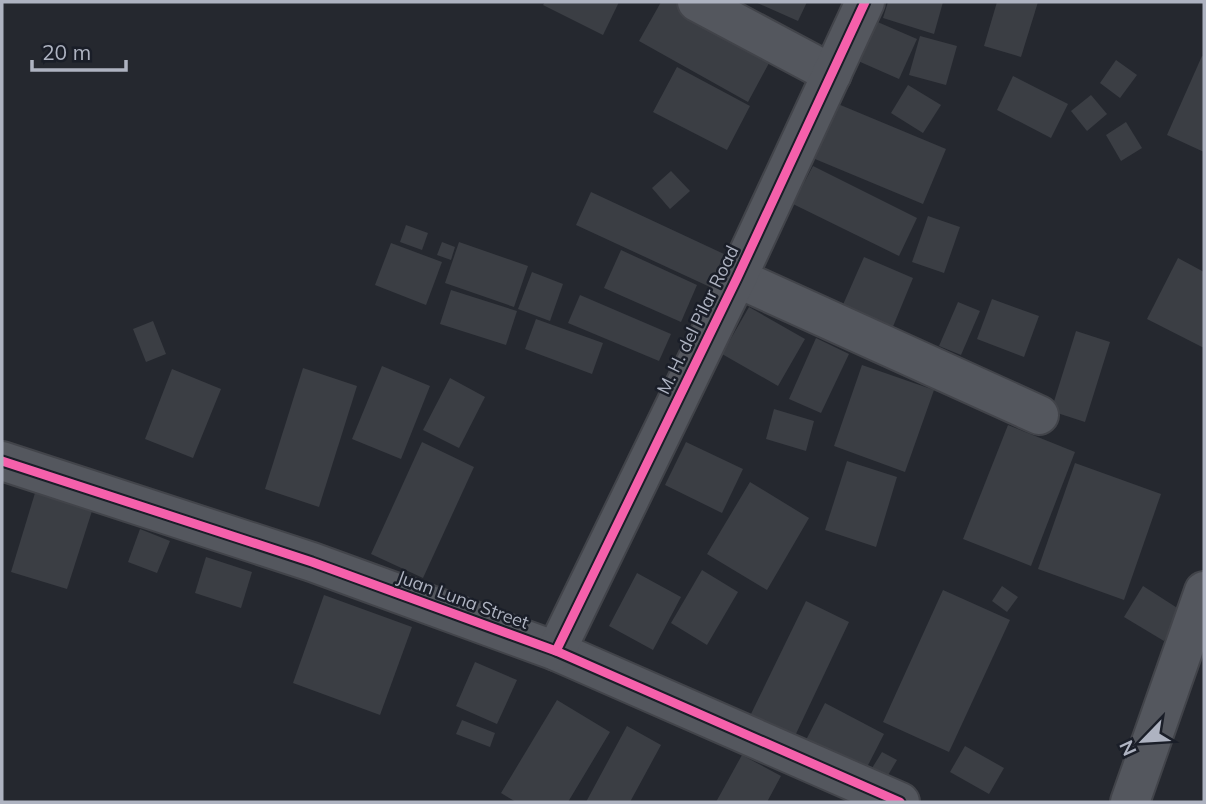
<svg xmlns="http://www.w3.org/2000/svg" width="1206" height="804" font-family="Mulish,sans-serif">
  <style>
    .building { fill: #3b3e44 }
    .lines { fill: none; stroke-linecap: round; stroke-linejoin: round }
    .minor-casing { stroke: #42444a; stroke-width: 42 }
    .minor { stroke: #54575e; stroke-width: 38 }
    .cycleway-casing { stroke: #1a1e28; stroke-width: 13 }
    .cycleway { stroke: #f560ab; stroke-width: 9 }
    .labels { text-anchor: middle; stroke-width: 5; stroke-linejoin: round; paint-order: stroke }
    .street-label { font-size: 18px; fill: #aeb3c1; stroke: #1a1e28 }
  </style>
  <rect width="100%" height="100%" fill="#25282f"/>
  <g class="building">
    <path d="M545 2H619L603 35 543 5Z"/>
    <path d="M661 2H685L775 52 748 102 639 41Z"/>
    <path d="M755 2H807L798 21Z"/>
    <path d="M888 2H943L934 34 883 18Z"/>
    <path d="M997 2H1038L1021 57 984 46Z"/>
    <path d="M866 17 917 39 899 79 849 57Z"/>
    <path d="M920 36 957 46 946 85 909 75Z"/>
    <path d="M1202 56 1204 57V152L1167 135Z"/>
    <path d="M1116 60 1137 75 1120 98 1100 83Z"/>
    <path d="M677 67 750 106 727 150 653 112Z"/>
    <path d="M1013 76 1068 104 1051 138 997 110Z"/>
    <path d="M908 85 941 105 923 133 891 113Z"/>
    <path d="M1091 95 1107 114 1087 131 1071 111Z"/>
    <path d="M826 99 946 149 923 204 803 154Z"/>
    <path d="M1126 122 1142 148 1121 161 1106 135Z"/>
    <path d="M813 166 917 218 899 256 793 204Z"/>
    <path d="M671 171 690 191 670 209 652 188Z"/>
    <path d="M591 192 724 254 710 287 576 225Z"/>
    <path d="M928 216 960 227 944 273 912 262Z"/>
    <path d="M406 225 428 233 422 250 400 242Z"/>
    <path d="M442 242 455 247 451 260 437 255Z"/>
    <path d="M459 242 528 266 514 307 445 283Z"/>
    <path d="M391 243 442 262 426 305 375 285Z"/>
    <path d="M621 250 697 285 681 322 604 288Z"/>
    <path d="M864 257 913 278 892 329 842 307Z"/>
    <path d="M1178 258 1204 272V348L1147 319Z"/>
    <path d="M532 272 563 284 550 321 518 309Z"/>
    <path d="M451 290 517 311 506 345 440 324Z"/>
    <path d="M580 295 671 334 659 361 568 323Z"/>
    <path d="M992 299 1039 316 1024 357 977 339Z"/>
    <path d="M958 302 980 311 961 355 939 346Z"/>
    <path d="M749 307 805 339 778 386 722 354Z"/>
    <path d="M536 319 603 343 592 374 525 349Z"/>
    <path d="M153 321 166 354 146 362 133 329Z"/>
    <path d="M1076 331 1110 342 1085 422 1051 411Z"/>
    <path d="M816 338 849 354 821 413 789 399Z"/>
    <path d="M862 365 934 390 905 472 834 446Z"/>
    <path d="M382 366 430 386 401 459 352 439Z"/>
    <path d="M303 368 357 386 319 507 265 489Z"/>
    <path d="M172 369 221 389 193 458 145 439Z"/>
    <path d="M450 378 485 397 459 448 423 430Z"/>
    <path d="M774 409 814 421 806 451 766 439Z"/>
    <path d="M1008 425 1075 452 1031 566 963 539Z"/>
    <path d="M422 442 474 467 423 578 371 554Z"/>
    <path d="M686 442 743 469 722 513 665 485Z"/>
    <path d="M847 461 897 477 876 547 825 530Z"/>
    <path d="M1075 463 1161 494 1124 600 1038 569Z"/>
    <path d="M750 482 809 518 767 590 707 554Z"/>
    <path d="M35 493 92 511 67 589 11 572Z"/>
    <path d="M140 529 170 541 157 573 128 562Z"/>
    <path d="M206 557 252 572 241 608 195 593Z"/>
    <path d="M702 570 738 592 707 645 671 623Z"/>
    <path d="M637 573 681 597 653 650 609 626Z"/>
    <path d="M1002 586 1018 597 1007 612 992 601Z"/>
    <path d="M1143 586 1182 611 1164 641 1124 617Z"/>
    <path d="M943 590 1010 620 949 752 883 722Z"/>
    <path d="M324 595 412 627 380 715 293 683Z"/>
    <path d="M806 601 849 622 794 738 750 716Z"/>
    <path d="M475 662 517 680 497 724 456 706Z"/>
    <path d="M557 700 610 732 568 802H516L501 793Z"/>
    <path d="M825 703 884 734 865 771 806 740Z"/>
    <path d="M462 720 495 733 490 747 456 734Z"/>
    <path d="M627 726 661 745 630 802H586Z"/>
    <path d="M965 746 1004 768 989 794 950 772Z"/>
    <path d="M882 752 897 760 884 782 869 773Z"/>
    <path d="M742 755 781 776 767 802H716Z"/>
  </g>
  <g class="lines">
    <defs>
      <g id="minor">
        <path d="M697 2 832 74"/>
        <path d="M737 278 1039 415"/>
        <path d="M2 461 312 562 556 651 900 802"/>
        <path d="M556 651 737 278 865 2"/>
        <path d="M1130 802 1204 591"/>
      </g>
    </defs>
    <use href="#minor" class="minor-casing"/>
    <use href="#minor" class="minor"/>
    <defs>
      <g id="cycleway">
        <path d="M2 461 312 562 556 651 900 802"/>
        <path d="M556 651 737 278 865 2"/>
      </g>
    </defs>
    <use href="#cycleway" class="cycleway-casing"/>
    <use href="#cycleway" class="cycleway"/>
  </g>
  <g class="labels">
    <g class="street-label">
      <text transform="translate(698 320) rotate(-64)" y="6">M. H. del Pilar Road</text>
      <text transform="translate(463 600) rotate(20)" y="6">Juan Luna Street</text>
    </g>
  </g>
  <rect width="1206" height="804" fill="none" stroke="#aeb3c1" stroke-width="7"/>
  <g transform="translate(1143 741) rotate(245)" stroke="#1a1e28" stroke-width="5" paint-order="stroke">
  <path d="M0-5L12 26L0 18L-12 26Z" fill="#aeb3c1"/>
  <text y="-10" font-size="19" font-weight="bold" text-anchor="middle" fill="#aeb3c1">N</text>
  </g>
  <path d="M32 60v10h94v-10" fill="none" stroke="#aeb3c1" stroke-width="3.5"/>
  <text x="42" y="60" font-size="21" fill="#aeb3c1" stroke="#1a1e28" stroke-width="5" paint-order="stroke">20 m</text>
</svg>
